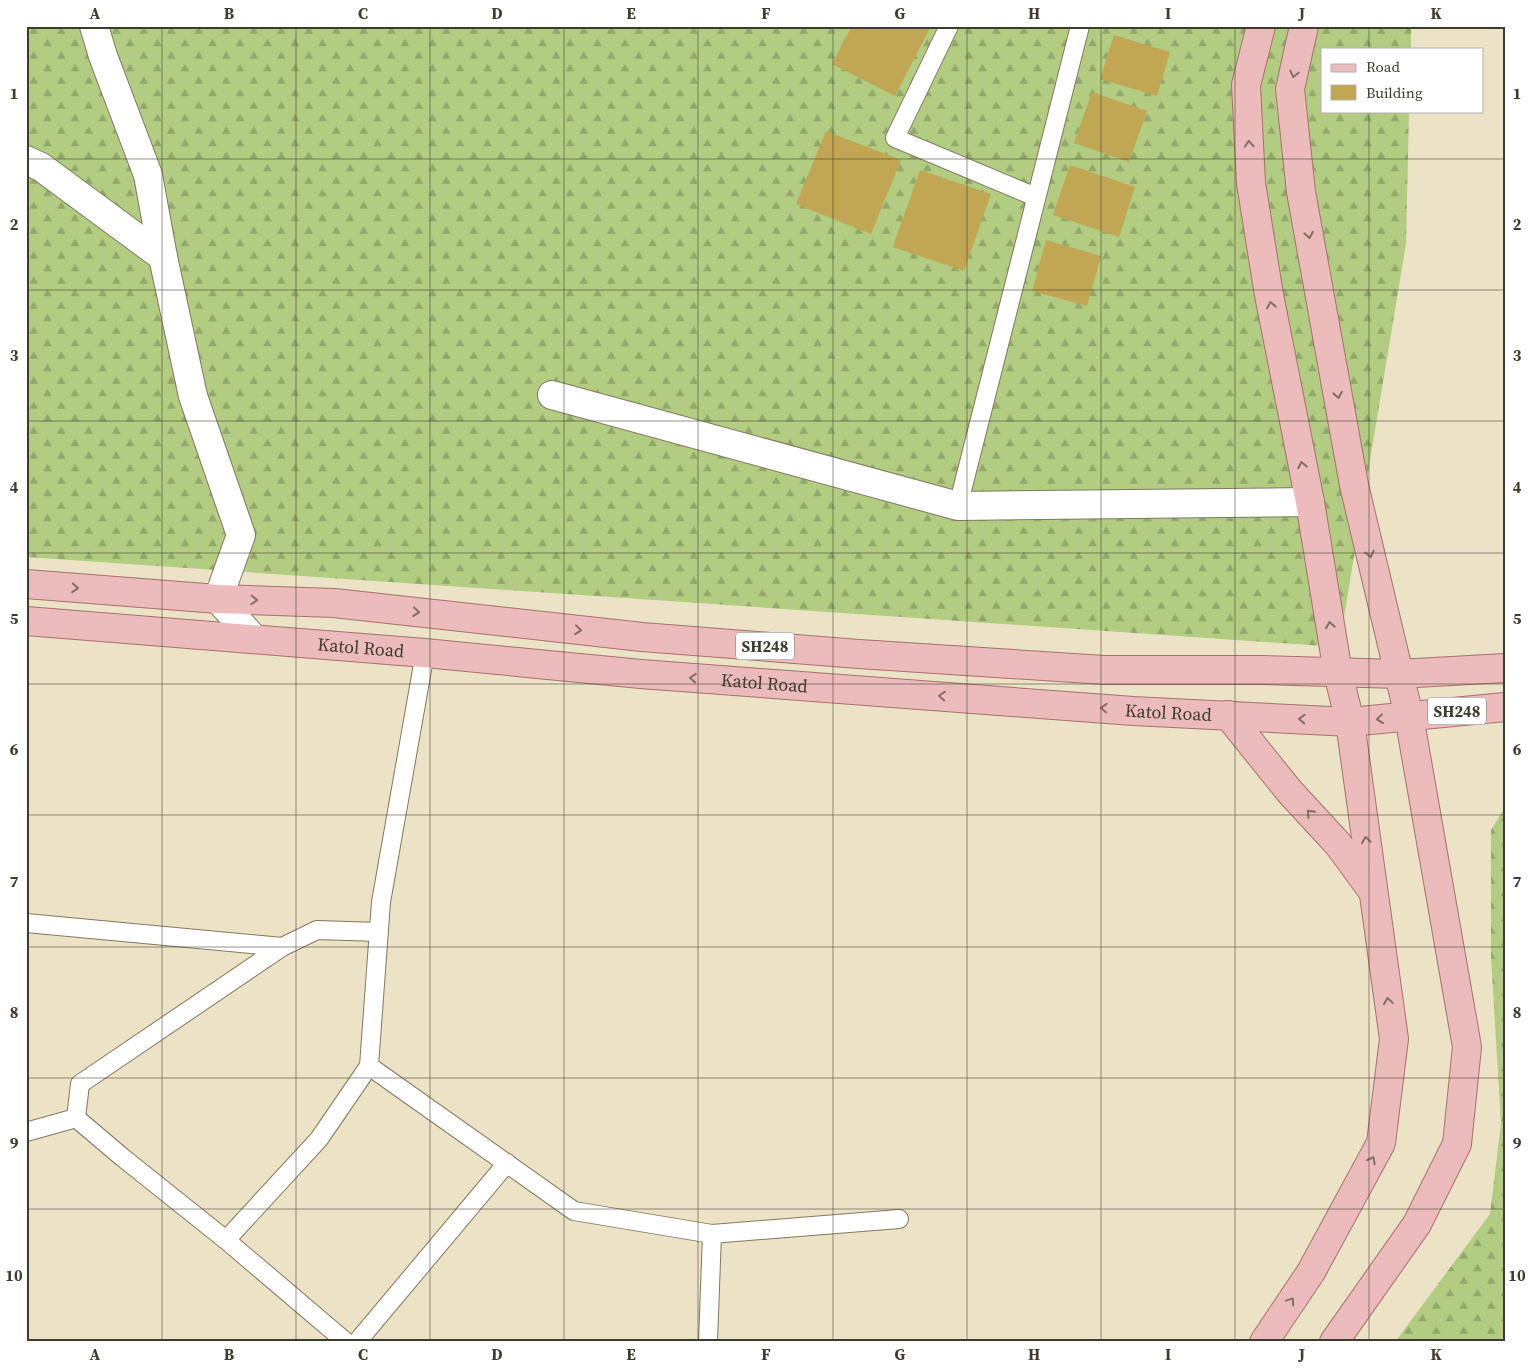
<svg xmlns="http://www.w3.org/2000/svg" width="1531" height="1368" font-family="'Source Serif 4',serif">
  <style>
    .forest { fill: url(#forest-firs) }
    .building { fill: #c1a753 }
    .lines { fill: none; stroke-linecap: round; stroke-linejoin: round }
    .lane-casing { stroke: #81795f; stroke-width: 20 }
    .street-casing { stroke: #81795f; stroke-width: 30 }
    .primary-casing { stroke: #a7716c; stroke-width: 30 }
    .lane { stroke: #fff; stroke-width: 18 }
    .street { stroke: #fff; stroke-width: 28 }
    .primary { stroke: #ecbbbb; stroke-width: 28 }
    .oneway { stroke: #846e67 }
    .grid { fill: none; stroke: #3e3b2f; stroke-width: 1; stroke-opacity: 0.55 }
    .labels { text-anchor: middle; stroke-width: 4; stroke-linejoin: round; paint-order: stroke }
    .shield { fill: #fff; stroke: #78766d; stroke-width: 1 }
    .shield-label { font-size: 16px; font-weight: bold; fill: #3e3b2f }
    .street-label { font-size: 18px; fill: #3e3b2f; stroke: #fff }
    .neatline { fill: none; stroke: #3e3b2f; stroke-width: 2 }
    .grid-label { font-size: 16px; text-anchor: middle; font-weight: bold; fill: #3e3b2f }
  </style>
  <defs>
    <pattern id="forest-firs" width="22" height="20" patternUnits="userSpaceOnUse" patternTransform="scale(1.25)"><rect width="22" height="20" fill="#b2cc81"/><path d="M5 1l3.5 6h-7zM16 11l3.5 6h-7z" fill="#92a76a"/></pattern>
  </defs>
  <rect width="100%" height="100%" fill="#ece3c6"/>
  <g class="forest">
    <path d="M26 26H1411V49H1322V111H1409L1406 244 1339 647 26 557Z"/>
    <path d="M1505 807V1342H1395L1490 1214 1501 1123 1491 957V830Z"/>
  </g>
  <g class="building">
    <path d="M852 26H931L895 96 832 64Z"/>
    <path d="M1114 35 1170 52 1157 96 1100 79Z"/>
    <path d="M1092 92 1147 111 1129 162 1074 143Z"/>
    <path d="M826 131 901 160 871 234 796 204Z"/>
    <path d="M1070 165 1135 187 1119 237 1053 215Z"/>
    <path d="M920 170 991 194 964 271 893 247Z"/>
    <path d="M1046 240 1101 256 1087 306 1032 291Z"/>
  </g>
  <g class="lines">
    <defs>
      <g id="lane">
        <path d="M949 26 895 138 1036 197"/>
        <path d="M958 506 1080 26"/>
        <path d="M26 923 282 947"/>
        <path d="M369 1066 574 1211 712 1234"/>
        <path d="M76 1118 122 1157 226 1240 346 1342"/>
        <path d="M26 1132 76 1118 80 1084 282 947 317 930 379 932"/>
        <path d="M226 1240 319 1139 369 1066 381 902 425 653"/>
        <path d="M357 1342 507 1163"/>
        <path d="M708 1342 712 1234 899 1219"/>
      </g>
      <g id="street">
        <path d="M94 26 103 56 148 175 163 257"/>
        <path d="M26 160 41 167 163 257 193 396 241 535 218 599 254 639"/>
        <path d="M552 395 958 506 1310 502"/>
      </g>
      <g id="primary">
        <path d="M1261 26 1246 85 1251 183 1269 295 1310 502 1338 673 1350 722 1394 1039 1381 1143 1311 1272 1264 1342"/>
        <path d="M1304 26 1290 89 1301 192 1354 485 1409 716 1467 1047 1457 1144 1417 1224 1334 1342"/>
        <path d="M26 584 218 599 334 603 642 637 859 654 1104 670H1262L1398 674 1505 668"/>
        <path id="s1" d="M26 621 425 653 641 674 1133 711 1350 722 1505 707"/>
        <path d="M1228 715 1290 792 1338 844 1371 889"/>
      </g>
    </defs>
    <use href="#lane" class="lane-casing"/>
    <use href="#street" class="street-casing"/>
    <use href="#primary" class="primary-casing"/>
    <use href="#lane" class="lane"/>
    <use href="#street" class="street"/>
    <use href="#primary" class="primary"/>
  </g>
  <defs><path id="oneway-chevron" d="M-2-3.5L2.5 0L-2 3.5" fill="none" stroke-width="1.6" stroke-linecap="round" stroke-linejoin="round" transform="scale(1.25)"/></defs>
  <g class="oneway">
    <use href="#oneway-chevron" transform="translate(1294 74) rotate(103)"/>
    <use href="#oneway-chevron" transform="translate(1249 144) rotate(-93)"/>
    <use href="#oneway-chevron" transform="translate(1309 235) rotate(80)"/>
    <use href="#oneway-chevron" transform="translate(1271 305) rotate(-101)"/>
    <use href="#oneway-chevron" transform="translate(1338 395) rotate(80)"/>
    <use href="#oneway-chevron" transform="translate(1302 465) rotate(-101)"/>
    <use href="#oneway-chevron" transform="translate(1370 554) rotate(77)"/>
    <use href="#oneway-chevron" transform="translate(75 588) rotate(5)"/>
    <use href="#oneway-chevron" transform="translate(254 600) rotate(2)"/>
    <use href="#oneway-chevron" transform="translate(416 612) rotate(6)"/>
    <use href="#oneway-chevron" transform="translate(1330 625) rotate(-99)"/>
    <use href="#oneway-chevron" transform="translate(578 630) rotate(6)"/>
    <use href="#oneway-chevron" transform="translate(693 678) rotate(-176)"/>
    <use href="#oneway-chevron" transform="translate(942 696) rotate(-176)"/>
    <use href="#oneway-chevron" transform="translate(1104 708) rotate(-176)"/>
    <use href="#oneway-chevron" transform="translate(1302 719) rotate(-177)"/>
    <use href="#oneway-chevron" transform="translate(1380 719) rotate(174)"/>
    <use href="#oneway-chevron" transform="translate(1310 813) rotate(-133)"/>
    <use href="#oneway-chevron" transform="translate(1366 840) rotate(-98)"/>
    <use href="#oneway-chevron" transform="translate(1388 1001) rotate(-98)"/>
    <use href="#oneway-chevron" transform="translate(1372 1160) rotate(-62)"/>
    <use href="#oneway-chevron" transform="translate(1291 1301) rotate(-56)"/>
  </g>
  <path class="grid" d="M162 26V1342M296 26V1342M430 26V1342M564 26V1342M698 26V1342M833 26V1342M967 26V1342M1101 26V1342M1235 26V1342M1369 26V49M1369 111V1342M26 159H1505M26 290H1505M26 421H1505M26 553H1505M26 684H1505M26 815H1505M26 947H1505M26 1078H1505M26 1209H1505"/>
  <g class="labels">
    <g class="shield">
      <rect x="736" y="632.5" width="58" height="27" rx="4"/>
      <rect x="1428" y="697.5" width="58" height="27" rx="4"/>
    </g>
    <g class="shield-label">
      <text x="765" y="652">SH248</text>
      <text x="1457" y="717">SH248</text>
    </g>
    <g class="street-label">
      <text dy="6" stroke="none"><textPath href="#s1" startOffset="336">Katol Road</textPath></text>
      <text dy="6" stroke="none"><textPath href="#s1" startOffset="741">Katol Road</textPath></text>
      <text dy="6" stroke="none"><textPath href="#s1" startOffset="1146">Katol Road</textPath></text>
    </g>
  </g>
  <rect width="1531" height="1368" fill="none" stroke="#ffffff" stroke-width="55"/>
  <rect x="1321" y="48" width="162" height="65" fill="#ffffff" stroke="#b2b1ac"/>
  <rect x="1331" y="64" width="25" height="8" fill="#ecbbbb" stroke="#b2b1ac"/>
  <text x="1366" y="72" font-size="15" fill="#3e3b2f">Road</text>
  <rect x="1331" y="85" width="25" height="15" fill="#c1a753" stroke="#b2b1ac"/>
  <text x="1366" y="98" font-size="15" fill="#3e3b2f">Building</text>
  <rect x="28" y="28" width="1476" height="1312" class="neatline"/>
  <g class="grid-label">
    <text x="95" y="19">A</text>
    <text x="229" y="19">B</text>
    <text x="363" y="19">C</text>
    <text x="497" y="19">D</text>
    <text x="631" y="19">E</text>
    <text x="766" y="19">F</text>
    <text x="900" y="19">G</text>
    <text x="1034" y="19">H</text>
    <text x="1168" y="19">I</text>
    <text x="1302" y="19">J</text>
    <text x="1436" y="19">K</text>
    <text x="14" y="99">1</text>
    <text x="1517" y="99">1</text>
    <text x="14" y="230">2</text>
    <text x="1517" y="230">2</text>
    <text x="14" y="361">3</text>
    <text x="1517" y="361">3</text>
    <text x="14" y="493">4</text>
    <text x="1517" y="493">4</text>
    <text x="14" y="624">5</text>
    <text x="1517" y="624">5</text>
    <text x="14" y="755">6</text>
    <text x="1517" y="755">6</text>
    <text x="14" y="887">7</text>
    <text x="1517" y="887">7</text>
    <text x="14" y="1018">8</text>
    <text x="1517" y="1018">8</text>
    <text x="14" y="1149">9</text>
    <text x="1517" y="1149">9</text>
    <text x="14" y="1281">10</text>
    <text x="1517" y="1281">10</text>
    <text x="95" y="1360">A</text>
    <text x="229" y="1360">B</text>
    <text x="363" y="1360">C</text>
    <text x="497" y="1360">D</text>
    <text x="631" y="1360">E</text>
    <text x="766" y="1360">F</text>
    <text x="900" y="1360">G</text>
    <text x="1034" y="1360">H</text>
    <text x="1168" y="1360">I</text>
    <text x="1302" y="1360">J</text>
    <text x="1436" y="1360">K</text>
  </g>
</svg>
